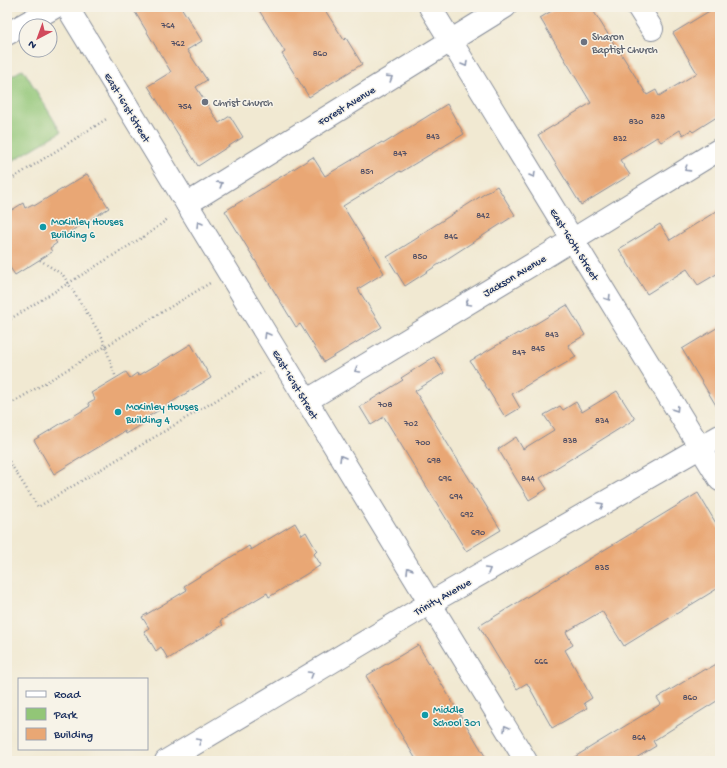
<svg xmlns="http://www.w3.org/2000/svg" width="727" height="768" font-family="'Gochi Hand',sans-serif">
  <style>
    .green { fill: #92c677; stroke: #567a6a }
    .building { fill: #e9a774 }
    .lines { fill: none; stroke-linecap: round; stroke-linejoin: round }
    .minor-casing { stroke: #868c98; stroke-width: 24 }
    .path { stroke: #868c98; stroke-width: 2.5; stroke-dasharray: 1 3; stroke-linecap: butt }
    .minor { stroke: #fff; stroke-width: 22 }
    .oneway { stroke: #8d97ae }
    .worship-dot { fill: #6b7280; stroke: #f7f3e8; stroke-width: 1.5 }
    .culture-dot { fill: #0f9aa8; stroke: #f7f3e8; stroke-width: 1.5 }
    .labels { text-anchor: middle; stroke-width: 3; stroke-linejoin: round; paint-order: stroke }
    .number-label { font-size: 9px; fill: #4e4d64 }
    .worship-label { font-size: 11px; fill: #5b616d; stroke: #f7f3e8; text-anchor: start }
    .street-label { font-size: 11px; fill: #1b2f5e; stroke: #f7f3e8 }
    .culture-label { font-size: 11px; fill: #0d838f; stroke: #f7f3e8; text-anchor: start }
  </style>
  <rect width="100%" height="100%" fill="#f7f3e8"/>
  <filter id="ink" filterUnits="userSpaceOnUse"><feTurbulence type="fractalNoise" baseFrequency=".025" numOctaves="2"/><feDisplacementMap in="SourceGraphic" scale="8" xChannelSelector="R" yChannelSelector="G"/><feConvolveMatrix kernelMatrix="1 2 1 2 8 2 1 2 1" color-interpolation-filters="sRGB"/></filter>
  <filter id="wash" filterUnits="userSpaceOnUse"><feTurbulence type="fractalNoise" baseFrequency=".012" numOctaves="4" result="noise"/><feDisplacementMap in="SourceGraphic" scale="16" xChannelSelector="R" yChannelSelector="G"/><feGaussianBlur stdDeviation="0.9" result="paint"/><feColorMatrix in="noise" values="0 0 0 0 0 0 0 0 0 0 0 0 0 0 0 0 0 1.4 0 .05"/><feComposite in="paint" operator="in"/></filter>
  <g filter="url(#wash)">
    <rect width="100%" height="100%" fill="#f1e9d2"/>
    <path class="green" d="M23 69 61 132 7 164V79Z"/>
    <g id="blocks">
      <g class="building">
        <path d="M132 7H181L202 41 187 50 207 80 196 87 219 123 230 116 243 137 198 166 148 86 171 72Z"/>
        <path d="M257 7H323L344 40 346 38 362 64 309 97 282 54 285 52Z"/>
        <path d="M558 7H591L619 52H620L647 95 656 90 659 96 697 73 673 33 716 7H720V115L693 132 691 130 683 135 680 130 661 142 657 137 620 160 630 175 581 205 538 135 591 103 540 18Z"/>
        <path d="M447 104 464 134 401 172 400 171 343 206 384 273 358 289 382 327 324 362 300 324 296 327 225 211 313 157 325 176 382 142 383 144Z"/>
        <path d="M87 174 109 208 55 241 57 243 50 248 52 252 15 275 7 263V213L23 203 25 208 33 204 34 206Z"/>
        <path d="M497 186 515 215 405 286 387 257 419 237 418 236Z"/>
        <path d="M720 209V272L698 285 687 269 647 294 619 249 660 224 670 240Z"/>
        <path d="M567 305 585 335 568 345 576 357 544 376V375L512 394 520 408 505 417 470 361 518 333 519 334Z"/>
        <path d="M720 326V412L682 349Z"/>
        <path d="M191 344 211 378 146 418 148 421 126 434 125 431 54 474 34 440 90 406 88 403 95 399 91 393 126 372 130 378 137 373 138 376Z"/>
        <path d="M434 357 444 373 415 391 501 530 466 551 384 417 371 425 360 407 403 380 401 378Z"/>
        <path d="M617 391 635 419 540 478 547 489 529 500 498 449 516 437 523 449 554 430 544 415 560 406 563 410 576 402 582 412Z"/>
        <path d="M698 493 720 530V587L624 646 602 611 566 632 573 645 565 650 592 698 584 703 587 708 552 728 527 683 517 689 479 626Z"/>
        <path d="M295 523 302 535 306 532 317 551 314 554 321 565 269 597 267 593 220 621 223 625 168 659 161 647 156 651 144 631 149 628 142 617 187 590 184 586 249 546 251 550Z"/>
        <path d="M418 645 488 761H417L366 676Z"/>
        <path d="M720 662V699L653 741 656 746 631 761H568L661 704 657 698 705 669 706 670Z"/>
      </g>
    </g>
  </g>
  <g filter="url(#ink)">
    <use href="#blocks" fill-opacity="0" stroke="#868c98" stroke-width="1"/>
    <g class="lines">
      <defs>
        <g id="minor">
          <path d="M67 7 526 761"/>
          <path d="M430 7 720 480"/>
          <path d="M638 7 652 29"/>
          <path d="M7 34 55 7"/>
          <path d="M187 204 505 7"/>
          <path d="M306 401 551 253 720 149"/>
          <path d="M166 761 430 603 720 436"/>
        </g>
      </defs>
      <use href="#minor" class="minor-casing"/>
      <g class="path">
        <path d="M7 182 108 118"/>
        <path d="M40 260 63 275 68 283 102 337 116 378"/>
        <path d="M7 321 148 234 169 218"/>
        <path d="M7 406 210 283"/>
        <path d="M7 458 38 507 263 372"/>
      </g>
      <use href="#minor" class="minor"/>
    </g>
    <defs><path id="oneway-chevron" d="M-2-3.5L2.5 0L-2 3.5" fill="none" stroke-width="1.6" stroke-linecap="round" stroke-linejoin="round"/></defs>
    <g class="oneway">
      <use href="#oneway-chevron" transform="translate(465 64) rotate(59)"/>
      <use href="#oneway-chevron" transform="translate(390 78) rotate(-32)"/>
      <use href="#oneway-chevron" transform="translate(687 169) rotate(148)"/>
      <use href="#oneway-chevron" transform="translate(533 175) rotate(59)"/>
      <use href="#oneway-chevron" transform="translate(220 184) rotate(-32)"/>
      <use href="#oneway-chevron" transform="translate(199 224) rotate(-121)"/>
      <use href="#oneway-chevron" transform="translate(608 298) rotate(58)"/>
      <use href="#oneway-chevron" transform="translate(468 303) rotate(149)"/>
      <use href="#oneway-chevron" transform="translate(267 335) rotate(-121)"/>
      <use href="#oneway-chevron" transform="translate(357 370) rotate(149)"/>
      <use href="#oneway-chevron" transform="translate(676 409) rotate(58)"/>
      <use href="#oneway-chevron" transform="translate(342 458) rotate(-121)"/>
      <use href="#oneway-chevron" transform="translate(601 505) rotate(-30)"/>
      <use href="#oneway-chevron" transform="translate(409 570) rotate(-121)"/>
      <use href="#oneway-chevron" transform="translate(488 570) rotate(-30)"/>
      <use href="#oneway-chevron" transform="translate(311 674) rotate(-31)"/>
      <use href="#oneway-chevron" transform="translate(506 728) rotate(-121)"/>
      <use href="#oneway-chevron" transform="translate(199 741) rotate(-31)"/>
    </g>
  </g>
  <g class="worship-dot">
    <circle cx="584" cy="42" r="4"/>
    <circle cx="205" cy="102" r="4"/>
  </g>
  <g class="culture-dot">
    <circle cx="43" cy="227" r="4"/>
    <circle cx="118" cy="412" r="4"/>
    <circle cx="425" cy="715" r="4"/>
  </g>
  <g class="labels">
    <g class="number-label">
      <text x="168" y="28">764</text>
      <text x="178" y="46">762</text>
      <text x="320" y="56">860</text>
      <text x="185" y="109">754</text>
      <text x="658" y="119">828</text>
      <text x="636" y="124">830</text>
      <text x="433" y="139">843</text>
      <text x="620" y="141">832</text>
      <text x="400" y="156">847</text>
      <text x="367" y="174">851</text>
      <text x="483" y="218">842</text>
      <text x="451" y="239">846</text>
      <text x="420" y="259">850</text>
      <text x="552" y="337">843</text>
      <text x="538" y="351">845</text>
      <text x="519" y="355">847</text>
      <text x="385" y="407">708</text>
      <text x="602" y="423">834</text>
      <text x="411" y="426">702</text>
      <text x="570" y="443">838</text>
      <text x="423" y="445">700</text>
      <text x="434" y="463">698</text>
      <text x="445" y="481">696</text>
      <text x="528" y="481">844</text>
      <text x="456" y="499">694</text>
      <text x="467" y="517">692</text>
      <text x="478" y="535">690</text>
      <text x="602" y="570">835</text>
      <text x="541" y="664">666</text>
      <text x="690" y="700">860</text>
      <text x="639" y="740">864</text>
    </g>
    <g class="worship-label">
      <text x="592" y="40">Sharon<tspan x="592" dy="13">Baptist Church</tspan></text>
      <text x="213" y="106">Christ Church</text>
    </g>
    <g class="street-label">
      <text transform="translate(346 105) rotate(-32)" y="4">Forest Avenue</text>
      <text transform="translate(128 107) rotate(59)" y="4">East 161st Street</text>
      <text transform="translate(575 244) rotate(58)" y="4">East 160th Street</text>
      <text transform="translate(514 275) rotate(-31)" y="4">Jackson Avenue</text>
      <text transform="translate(296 384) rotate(59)" y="4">East 161st Street</text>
      <text transform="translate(442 596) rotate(-30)" y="4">Trinity Avenue</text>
    </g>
    <g class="culture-label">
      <text x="51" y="225">McKinley Houses<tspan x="51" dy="13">Building 6</tspan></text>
      <text x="126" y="410">McKinley Houses<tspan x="126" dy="13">Building 4</tspan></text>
      <text x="433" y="713">Middle<tspan x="433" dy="13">School 301</tspan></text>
    </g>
  </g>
  <rect width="727" height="768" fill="none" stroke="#f7f3e8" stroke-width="24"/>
  <rect x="18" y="678" width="130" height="72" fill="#f7f3e8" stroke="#9fa5b1"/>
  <rect x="26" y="691" width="20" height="6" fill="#ffffff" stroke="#9fa5b1"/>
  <text x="54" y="698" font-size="12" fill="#1b2f5e">Road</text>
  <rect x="26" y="708" width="20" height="12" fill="#92c677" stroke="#9fa5b1"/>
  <text x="54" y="718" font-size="12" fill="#1b2f5e">Park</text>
  <rect x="26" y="728" width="20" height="12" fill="#e9a774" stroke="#9fa5b1"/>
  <text x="54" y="738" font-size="12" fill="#1b2f5e">Building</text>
  <g transform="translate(38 38) rotate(221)"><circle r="19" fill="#f7f3e8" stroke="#9fa5b1"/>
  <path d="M0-3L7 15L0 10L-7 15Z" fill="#d1495b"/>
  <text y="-6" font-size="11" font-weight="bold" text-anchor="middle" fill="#1b2f5e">N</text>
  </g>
</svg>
